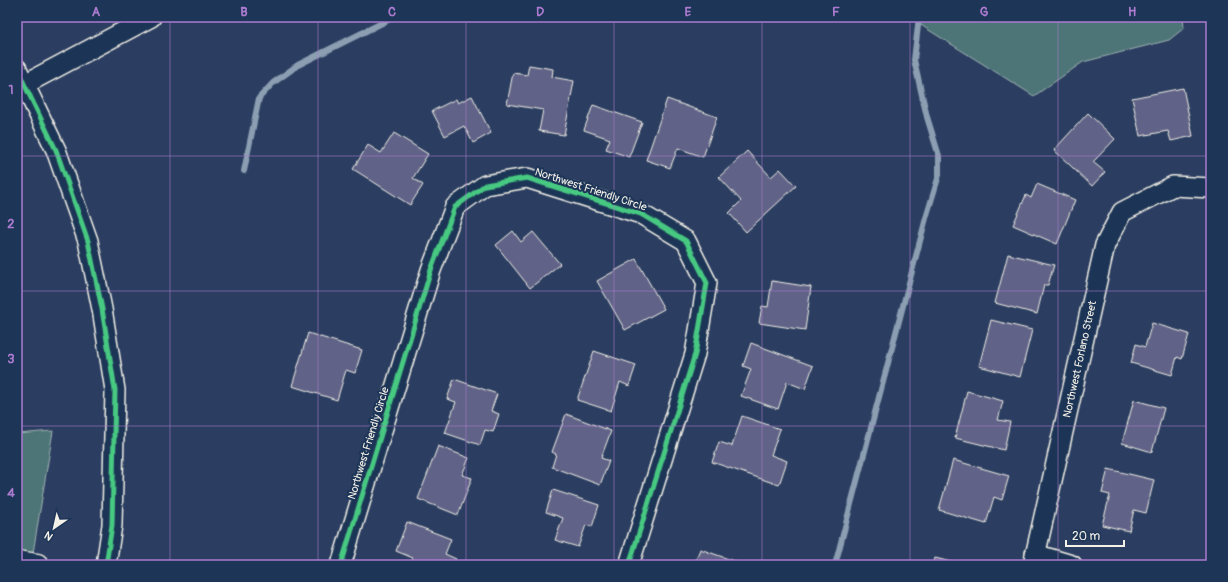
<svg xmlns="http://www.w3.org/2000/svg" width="1228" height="582" font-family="Pangolin,sans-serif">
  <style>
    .green { fill: #4d7478; stroke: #a0b2b0 }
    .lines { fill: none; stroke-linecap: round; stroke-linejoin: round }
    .stream { stroke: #8c9fb2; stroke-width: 6 }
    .building { fill: #616387; stroke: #f4f1e8 }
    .street-casing { stroke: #f4f1e8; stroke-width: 22 }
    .secondary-casing { stroke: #f4f1e8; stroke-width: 25 }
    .street { stroke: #1d3557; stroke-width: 19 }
    .secondary { stroke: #1d3557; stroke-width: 22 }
    .cycleway-casing { stroke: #1d3557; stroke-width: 8 }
    .cycleway { stroke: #46c982; stroke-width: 5 }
    .grid { fill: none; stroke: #ab7bcf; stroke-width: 1; stroke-opacity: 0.55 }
    .labels { text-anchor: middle; stroke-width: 4; stroke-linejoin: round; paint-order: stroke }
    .street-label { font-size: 11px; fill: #f4f1e8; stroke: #1d3557 }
    .neatline { fill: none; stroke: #ab7bcf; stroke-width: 1.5 }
    .grid-label { font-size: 13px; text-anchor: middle; font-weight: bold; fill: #ab7bcf }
  </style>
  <rect width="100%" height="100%" fill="#2b3e61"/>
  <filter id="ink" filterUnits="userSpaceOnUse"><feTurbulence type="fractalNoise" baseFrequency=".025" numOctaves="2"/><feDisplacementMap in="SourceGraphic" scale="8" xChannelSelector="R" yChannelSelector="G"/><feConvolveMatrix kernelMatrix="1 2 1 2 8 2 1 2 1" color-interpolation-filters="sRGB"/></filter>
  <g filter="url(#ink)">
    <g class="green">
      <path d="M908 17H1183L1184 28 1169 40 1083 62 1034 96Z"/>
      <path d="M53 431 33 553 17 551V434Z"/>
    </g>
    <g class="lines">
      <g class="stream">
        <path d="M244 171 259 98 273 83 298 65 394 17"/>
        <path d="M835 565 926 218 939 175V156L927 117 914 60 919 17"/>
      </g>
    </g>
    <g class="building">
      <path d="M529 65 553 69 552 77 574 81 564 135 539 131 543 110 507 104 513 73 527 75Z"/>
      <path d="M1183 88 1193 136 1171 141 1168 131 1140 136 1132 98Z"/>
      <path d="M472 96 491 133 473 143 464 126 445 136 432 111 456 99 458 103Z"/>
      <path d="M667 99 717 117 703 157 678 148 670 168 646 160Z"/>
      <path d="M593 105 642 122 629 157 606 149 610 139 584 130Z"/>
      <path d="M1088 113 1115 139 1093 162 1105 172 1092 186 1054 150Z"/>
      <path d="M394 133 428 154 413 178 423 185 410 205 353 169 368 145 381 153Z"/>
      <path d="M747 151 771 177 780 169 796 186 746 232 729 213 741 201 719 177Z"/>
      <path d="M1037 184 1075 200 1057 244 1013 225 1026 195 1031 198Z"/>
      <path d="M513 231 521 242 533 232 560 264 530 288 496 245Z"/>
      <path d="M1008 254 1054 265 1048 285H1044L1037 314 995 303Z"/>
      <path d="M636 259 664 309 625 330 597 281Z"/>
      <path d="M772 281 811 287 805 330 759 323 762 306 768 307Z"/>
      <path d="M991 320 1032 330 1020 377 979 366Z"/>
      <path d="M1152 323 1189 334 1182 359 1177 357 1172 375 1131 363 1136 344 1145 347Z"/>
      <path d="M308 333 362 350 355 373 346 370 337 400 292 386Z"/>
      <path d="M751 343 813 366 805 389 787 382 778 409 741 396 751 369 743 366Z"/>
      <path d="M594 351 636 365 629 386 620 382 611 411 577 400Z"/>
      <path d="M454 379 497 394 491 411 499 414 493 432 485 430 480 445 445 433 456 402 447 399Z"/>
      <path d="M967 391 1003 401 998 420 1010 422 1004 450 955 438Z"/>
      <path d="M1134 400 1164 408 1152 452 1122 443Z"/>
      <path d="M566 414 611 431 601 458 609 461 600 485 552 467 556 454 552 452Z"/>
      <path d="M742 416 780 429 771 455 787 461 779 485 712 462 719 442 732 446Z"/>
      <path d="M438 446 469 458 462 475 472 478 458 515 418 499Z"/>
      <path d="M953 460 1009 476 1002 500 994 497 986 524 939 510Z"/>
      <path d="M1108 469 1154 480 1146 513 1134 510 1129 531 1102 525 1110 495 1102 493Z"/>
      <path d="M553 490 599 505 592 527 586 525 578 547 555 540 563 518 546 512Z"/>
      <path d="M407 522 451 539 445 554 456 559 454 565H411L413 558 396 551Z"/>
      <path d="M700 549 740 563 739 565H694Z"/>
      <path d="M935 558 963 565H933Z"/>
    </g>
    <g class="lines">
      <defs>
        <g id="street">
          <path d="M17 69 56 150 88 241 102 309 115 390 112 525 106 565"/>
          <path d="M25 84 151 17"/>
          <path d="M1035 554 1072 565"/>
          <path d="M341 565 431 270 455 207 485 185 527 178 641 214 686 241 707 283 695 354 629 565"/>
          <path id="s1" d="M1033 565 1105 245 1122 212 1173 186 1211 188"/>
        </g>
        <path id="secondary" d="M17 562 37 565"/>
      </defs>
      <use href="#street" class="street-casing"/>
      <use href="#secondary" class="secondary-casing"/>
      <use href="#street" class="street"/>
      <use href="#secondary" class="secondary"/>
      <defs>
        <g id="cycleway">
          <path d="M17 69 56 150 88 241 102 309 115 390 112 525 106 565"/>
          <path d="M341 565 431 270 455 207 485 185 527 178 641 214 686 241 707 283 695 354 629 565"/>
        </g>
      </defs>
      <use href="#cycleway" class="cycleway-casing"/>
      <use href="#cycleway" class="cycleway"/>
    </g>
  </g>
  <path class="grid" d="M170 17V565M318 17V565M466 17V565M614 17V565M762 17V565M910 17V565M1058 17V565M17 156H1211M17 291H1211M17 426H1211"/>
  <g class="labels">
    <g class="street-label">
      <text transform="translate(591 189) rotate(18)" y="4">Northwest Friendly Circle</text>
      <text dy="4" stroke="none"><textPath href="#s1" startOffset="211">Northwest Forlano Street</textPath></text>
      <text transform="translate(368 443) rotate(-73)" y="4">Northwest Friendly Circle</text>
    </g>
  </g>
  <rect width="1228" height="582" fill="none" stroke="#1d3557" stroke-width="44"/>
  <g transform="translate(54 528) rotate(214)" stroke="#1d3557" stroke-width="3" paint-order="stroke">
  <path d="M0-3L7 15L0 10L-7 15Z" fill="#f4f1e8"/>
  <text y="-6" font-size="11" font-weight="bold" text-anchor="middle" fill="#f4f1e8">N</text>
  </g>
  <path d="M1066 540v6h58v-6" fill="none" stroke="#f4f1e8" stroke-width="2"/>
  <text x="1072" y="540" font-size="12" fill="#f4f1e8" stroke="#1d3557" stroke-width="3" paint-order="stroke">20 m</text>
  <rect x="22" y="22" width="1184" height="538" class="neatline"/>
  <g class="grid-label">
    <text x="96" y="16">A</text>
    <text x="244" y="16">B</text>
    <text x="392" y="16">C</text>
    <text x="540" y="16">D</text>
    <text x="688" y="16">E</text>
    <text x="836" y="16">F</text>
    <text x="984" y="16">G</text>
    <text x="1132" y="16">H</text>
    <text x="11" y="94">1</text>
    <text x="11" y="228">2</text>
    <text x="11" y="363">3</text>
    <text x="11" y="497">4</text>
  </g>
</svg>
